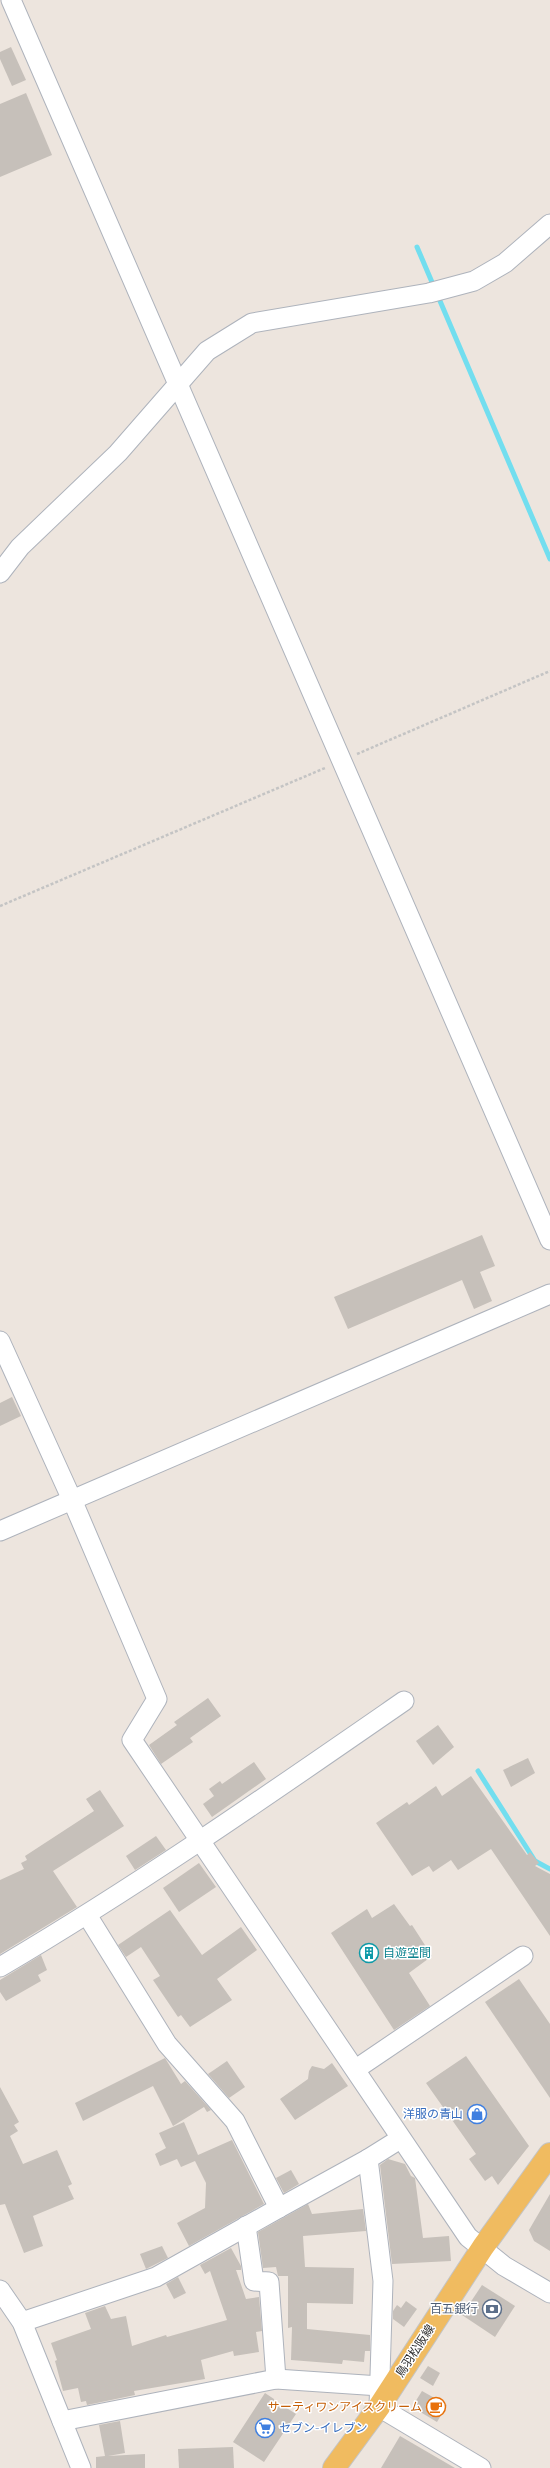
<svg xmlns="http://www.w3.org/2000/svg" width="550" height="2468" font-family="'Sofia Sans Condensed','Noto Sans JP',sans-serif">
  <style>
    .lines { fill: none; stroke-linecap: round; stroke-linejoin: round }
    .stream { stroke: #72deef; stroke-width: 5 }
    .building { fill: #c6c0ba }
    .minor-casing { stroke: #aeb3bc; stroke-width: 21 }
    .major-casing { stroke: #c4c4c4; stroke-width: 24 }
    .path { stroke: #c4c4c4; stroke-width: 2.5; stroke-dasharray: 3 2; stroke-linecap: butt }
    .minor { stroke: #fff; stroke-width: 19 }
    .major { stroke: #f0bb60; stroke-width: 22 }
    .labels { text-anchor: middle; stroke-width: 3; stroke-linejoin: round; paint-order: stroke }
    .culture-label { font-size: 12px; fill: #0d838f; stroke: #fff; text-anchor: start }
    .shop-label { font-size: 12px; fill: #366cbe; stroke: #fff; text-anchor: end }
    .service-label { font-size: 12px; fill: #4e5e75; stroke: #fff; text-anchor: end }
    .street-label { font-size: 12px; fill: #2c2c2c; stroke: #fff }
    .food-label { font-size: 12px; fill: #c56008; stroke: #fff; text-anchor: end }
  </style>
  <rect width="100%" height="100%" fill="#ede5de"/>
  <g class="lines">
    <g class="stream">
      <path d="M417 247 550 559"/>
      <path d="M478 1771 535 1861 550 1869"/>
    </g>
  </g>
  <g class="building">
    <path d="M11 47 26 80 12 86 0 59V52Z"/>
    <path d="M26 93 52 155 0 177V104Z"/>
    <path d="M482 1235 495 1266 480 1272 492 1301 474 1309 462 1280 348 1329 334 1297Z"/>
    <path d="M12 1397 21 1416 0 1426V1403Z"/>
    <path d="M208 1698 221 1716 190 1738 193 1742 161 1764 149 1745 177 1725 174 1722Z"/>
    <path d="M438 1725 454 1747 433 1765 416 1741Z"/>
    <path d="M528 1758 535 1773 511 1787 503 1770Z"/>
    <path d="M254 1762 266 1779 212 1817 203 1804 214 1796 209 1789 220 1781 222 1784Z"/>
    <path d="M471 1776 527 1855 530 1852 539 1863 535 1866 550 1874V1936L491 1849 458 1870 451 1860 433 1872 429 1866 412 1876 376 1823 407 1802 409 1805 436 1786 442 1796Z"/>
    <path d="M100 1790 124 1826 53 1871 77 1907 0 1954V1880L24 1869 21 1863 27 1860 25 1856 94 1811 86 1799Z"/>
    <path d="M156 1836 166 1850 135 1870 126 1856Z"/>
    <path d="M199 1863 216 1887 179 1912 163 1888Z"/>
    <path d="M394 1904 410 1926 412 1925 432 1956 409 1973 430 2006 394 2030 331 1933 367 1909 372 1918Z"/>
    <path d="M170 1910 202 1955 241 1927 257 1950 217 1979 232 2000 190 2027 181 2015 178 2017 153 1980 160 1976 141 1947 126 1957 118 1945Z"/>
    <path d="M41 1955 47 1970 38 1975 41 1981 6 2001 0 1992V1980Z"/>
    <path d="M519 1979 550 2024V2098L485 2002Z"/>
    <path d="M466 2056 529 2146 498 2185 492 2176 485 2181 469 2159 476 2154 426 2083Z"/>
    <path d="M165 2058 181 2084 185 2081 211 2110 207 2112 204 2107 173 2126 153 2086 83 2121 75 2103Z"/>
    <path d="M227 2061 245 2087 229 2098 208 2074Z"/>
    <path d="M332 2063 348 2086 295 2120 280 2099 308 2079 309 2071 312 2066 324 2069Z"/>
    <path d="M0 2087 19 2122 14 2125 18 2131 10 2136 23 2164 57 2150 72 2184 68 2186 74 2199 33 2216 43 2246 24 2253 5 2204 0 2205Z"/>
    <path d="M184 2122 198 2155 232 2140 264 2204 189 2246 177 2223 205 2208 206 2183 195 2161 181 2167 177 2159 160 2166 155 2154 166 2148 159 2133Z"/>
    <path d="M388 2159 405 2164 411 2176 415 2178 423 2238 449 2236 451 2261 392 2264 380 2165Z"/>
    <path d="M291 2170 299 2184 284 2193 276 2178Z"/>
    <path d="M550 2194V2251L534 2241 529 2230Z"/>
    <path d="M308 2204 312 2214 363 2209 366 2231 303 2236 305 2267 354 2268 353 2304 307 2303V2329L370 2335V2351H365L364 2362 343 2360 342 2364 291 2360 292 2327 288 2328V2276H278L276 2267 263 2268 258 2232Z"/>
    <path d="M162 2246 168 2258 146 2269 140 2254Z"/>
    <path d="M231 2248 241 2266V2270H236L246 2299 259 2297 262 2331 256 2332 259 2352 234 2356 233 2351 201 2360 205 2379 134 2391 135 2395 87 2405 86 2401 81 2402 78 2388 63 2391 55 2361 57 2360 51 2343 91 2329 85 2313 105 2306 111 2319 126 2316 132 2346 166 2335 167 2337 227 2320 210 2271 205 2274 200 2265Z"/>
    <path d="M178 2277 186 2293 174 2299 166 2284Z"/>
    <path d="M482 2285 515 2306 495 2337 462 2315Z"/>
    <path d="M406 2301 417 2309 404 2327 393 2319V2311L397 2305 401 2308Z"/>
    <path d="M428 2366 440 2373 433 2386 420 2378Z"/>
    <path d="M422 2391 447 2405 437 2422 412 2407Z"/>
    <path d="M265 2393 274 2399 275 2405H282L296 2414 264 2462 233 2442Z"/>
    <path d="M120 2421 125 2453 108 2456 145 2454V2468H96V2457L105 2456 99 2425Z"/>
    <path d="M400 2436 455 2468H381Z"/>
    <path d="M233 2447 234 2468H179L178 2449Z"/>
  </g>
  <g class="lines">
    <defs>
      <g id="minor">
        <path d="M11 0 550 1240"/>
        <path d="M0 573 20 547 118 453 207 351 252 323 429 293 474 281 505 263 550 224"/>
        <path d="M0 1341 73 1502 157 1699 132 1740 468 2237 504 2266 550 2293"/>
        <path d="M0 1531 550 1294"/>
        <path d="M87 1915 167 2044 235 2121 279 2208 368 2159"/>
        <path d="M0 1967C139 1885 271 1793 404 1701"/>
        <path d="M356 2069 523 1956"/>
        <path d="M400 2139 368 2159 383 2281 379 2407 481 2468"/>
        <path d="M0 2290 22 2322 81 2468"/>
        <path d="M22 2322 156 2277 279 2208"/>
        <path d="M276 2379 380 2386"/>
        <path d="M62 2421 276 2379 269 2282 254 2281 246 2226"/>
      </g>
      <path id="major" d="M334 2468 379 2407 483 2247 550 2154"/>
    </defs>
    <use href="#minor" class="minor-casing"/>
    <use href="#major" class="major-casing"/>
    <g class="path">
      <path d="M357 754 550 671"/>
      <path d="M0 906 325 768"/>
    </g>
    <use href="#minor" class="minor"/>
    <use href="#major" class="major"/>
  </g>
  <defs>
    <symbol id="building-ring" viewBox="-11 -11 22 22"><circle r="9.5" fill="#fff" stroke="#0f9aa8" stroke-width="1.5"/><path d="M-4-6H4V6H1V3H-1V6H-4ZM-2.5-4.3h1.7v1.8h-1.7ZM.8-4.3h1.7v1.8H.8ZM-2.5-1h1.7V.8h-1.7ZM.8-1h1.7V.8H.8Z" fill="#0f9aa8"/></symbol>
    <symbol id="shop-ring" viewBox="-11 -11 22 22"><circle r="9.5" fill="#fff" stroke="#3f7fe0" stroke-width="1.5"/><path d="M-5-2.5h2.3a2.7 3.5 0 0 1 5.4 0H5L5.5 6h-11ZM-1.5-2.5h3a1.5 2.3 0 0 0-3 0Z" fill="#3f7fe0"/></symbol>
    <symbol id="bank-ring" viewBox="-11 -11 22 22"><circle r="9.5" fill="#fff" stroke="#5c6f8a" stroke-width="1.5"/><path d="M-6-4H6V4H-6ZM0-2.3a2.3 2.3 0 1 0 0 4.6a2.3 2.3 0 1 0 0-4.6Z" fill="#5c6f8a"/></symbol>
    <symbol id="cafe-ring" viewBox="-11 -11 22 22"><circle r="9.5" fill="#fff" stroke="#e8710a" stroke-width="1.5"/><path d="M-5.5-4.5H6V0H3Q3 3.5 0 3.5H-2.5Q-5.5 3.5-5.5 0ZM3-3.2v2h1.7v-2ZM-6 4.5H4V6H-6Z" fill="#e8710a"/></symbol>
    <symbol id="supermarket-ring" viewBox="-11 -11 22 22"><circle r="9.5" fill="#fff" stroke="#3f7fe0" stroke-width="1.5"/><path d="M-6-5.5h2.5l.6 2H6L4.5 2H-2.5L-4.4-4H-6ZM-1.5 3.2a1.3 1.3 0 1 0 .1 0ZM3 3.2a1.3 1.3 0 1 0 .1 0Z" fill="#3f7fe0"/></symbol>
  </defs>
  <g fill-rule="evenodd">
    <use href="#building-ring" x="358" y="1942" width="22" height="22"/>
    <use href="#shop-ring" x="466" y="2103" width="22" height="22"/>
    <use href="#bank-ring" x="481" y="2298" width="22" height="22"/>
    <use href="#cafe-ring" x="425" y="2396" width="22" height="22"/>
    <use href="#supermarket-ring" x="254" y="2417" width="22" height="22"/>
  </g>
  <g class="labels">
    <g class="culture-label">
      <text x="383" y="1957">自遊空間</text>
    </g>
    <g class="shop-label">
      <text x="463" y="2118">洋服の青山</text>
      <text x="279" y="2432" text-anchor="start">セブン-イレブン</text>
    </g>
    <g class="service-label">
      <text x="478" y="2313">百五銀行</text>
    </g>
    <g class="street-label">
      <text transform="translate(415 2351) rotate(-57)" y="4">鳥羽松阪線</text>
    </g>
    <g class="food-label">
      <text x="422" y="2411">サーティワンアイスクリーム</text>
    </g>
  </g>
</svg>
